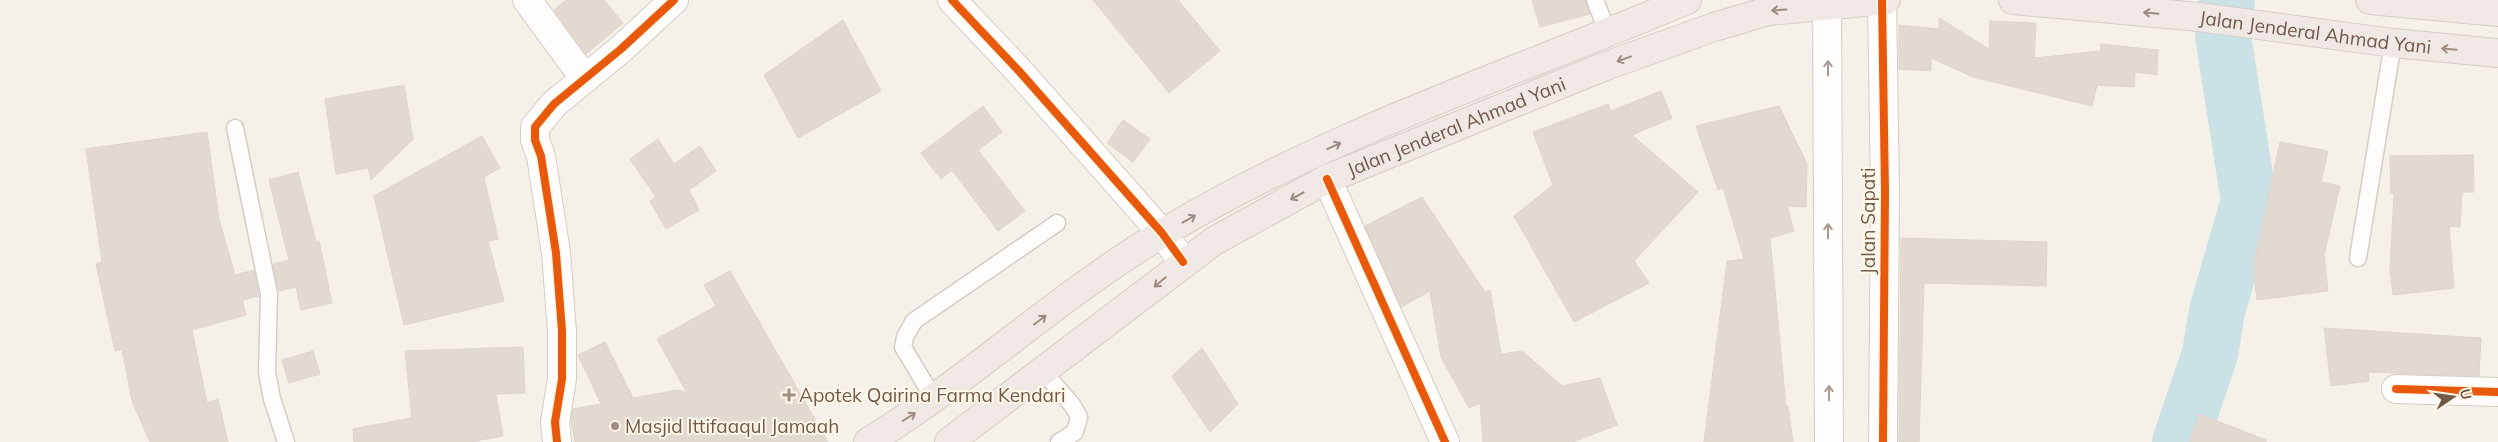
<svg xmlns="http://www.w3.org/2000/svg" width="2498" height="442" font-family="Mulish,sans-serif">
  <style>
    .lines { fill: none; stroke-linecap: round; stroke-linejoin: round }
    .river { stroke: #cae2e6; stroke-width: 56 }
    .building { fill: #e2d9d0; stroke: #ded4cb }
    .lane-casing { stroke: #d4cdc6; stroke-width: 19 }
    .street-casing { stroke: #d4cdc6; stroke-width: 30 }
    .secondary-casing { stroke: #d4cdc6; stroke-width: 30 }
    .highway-casing { stroke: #d4ccc5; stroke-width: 30 }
    .lane { stroke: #fefdfc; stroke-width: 16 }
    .street { stroke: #fefdfc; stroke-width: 28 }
    .secondary { stroke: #fefdfc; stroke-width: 28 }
    .highway { stroke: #f0e8e4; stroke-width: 28 }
    .cycleway-casing { stroke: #fff7e8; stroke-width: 11 }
    .cycleway { stroke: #e8590c; stroke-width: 8 }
    .oneway { stroke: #9e8b80 }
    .oneway2 { stroke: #aa9b91 }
    .poi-dot { fill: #a08e82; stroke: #fff7e8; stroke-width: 2 }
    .labels { text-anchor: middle; stroke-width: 4; stroke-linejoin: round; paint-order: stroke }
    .street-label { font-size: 19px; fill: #72594a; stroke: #fff7e8 }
    .poi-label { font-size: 19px; fill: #72594a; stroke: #fff7e8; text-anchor: start }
  </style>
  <rect width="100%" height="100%" fill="#f5f1e9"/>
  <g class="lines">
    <path class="river" d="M2180 442 2210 354 2217 311 2249 201 2223 36 2227 0"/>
  </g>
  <g class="building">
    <path d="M566 0H604L623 23 586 54 554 10Z"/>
    <path d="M1093 0H1178L1220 51 1169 93Z"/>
    <path d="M1532 0H1585L1590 14 1540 27Z"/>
    <path d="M1939 18 1989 49 1990 21 2036 23 2034 58 2101 51 2100 44 2158 50 2157 75 2135 72 2134 87 2097 85 2092 106 1973 77 1931 58V71L1899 69V25L1939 29Z"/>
    <path d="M843 20 881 91 798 138 764 75Z"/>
    <path d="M404 85 413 139 371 180 368 168 336 174 325 99Z"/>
    <path d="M1661 91 1672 118 1632 135 1698 192 1634 261 1649 283 1574 322 1514 216 1553 185 1533 132 1608 104 1611 111Z"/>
    <path d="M983 106 1002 132 978 150 1025 211 998 231 952 170 941 179 921 153Z"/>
    <path d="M1779 106 1807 164 1806 207 1787 206 1794 231 1770 238 1786 406H1788L1793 442H1704L1727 261 1744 259 1723 188 1718 190 1696 126Z"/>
    <path d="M1123 120 1150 139 1133 162 1107 143Z"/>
    <path d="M207 132 219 219 235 275 254 270 259 296 242 300 246 315 192 330 207 403 218 399 228 442H150L132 401 122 349 115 351 96 264 102 262 86 149Z"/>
    <path d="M482 136 500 168 484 177 498 239 488 241 504 301 404 325 374 196Z"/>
    <path d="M658 139 674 164 700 146 716 171 689 190 699 210 666 229 650 201 656 197 630 159Z"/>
    <path d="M2280 142 2328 151 2321 182 2340 186 2324 255 2328 291 2257 300 2253 268Z"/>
    <path d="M2473 155 2474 192H2462L2460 227 2449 226 2454 288 2393 295 2390 269 2394 193H2391L2390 156Z"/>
    <path d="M298 172 316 242 319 241 332 303 301 310 296 287 279 291 273 264 289 260 269 180Z"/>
    <path d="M1422 197 1485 292 1490 290 1501 354 1522 351 1562 386 1600 378 1617 425 1573 442H1483L1480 403 1469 408 1441 357 1430 291 1401 307 1365 226Z"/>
    <path d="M1901 238 2047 242 2046 286 1924 283 1919 442H1899Z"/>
    <path d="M730 271 828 442H575L571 421 573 409 601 404 578 355 605 342 633 398 678 390 687 393 657 339 716 306 704 285Z"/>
    <path d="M2324 328 2481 338 2479 376 2368 372 2369 381 2331 386Z"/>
    <path d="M523 347 525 393 496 394 503 436 470 442H354L353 429 412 418 405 351Z"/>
    <path d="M1202 348 1238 404 1210 432 1172 376Z"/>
    <path d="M313 351 320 374 289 383 282 360Z"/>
    <path d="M2199 414 2266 440V442H2189Z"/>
  </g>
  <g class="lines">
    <defs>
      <g id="lane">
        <path d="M1595 0 1608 33"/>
        <path d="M235 128 269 294 267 372 272 399 286 442"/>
        <path d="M2358 258 2393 43"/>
        <path d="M1043 371 1073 406 1079 417 1075 432 1059 442"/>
        <path d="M934 399 903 347 905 337 914 321 1057 223"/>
      </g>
      <g id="street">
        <path d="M527 0 585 79"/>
        <path d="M1827 0 1829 442"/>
        <path d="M1882 0 1885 191 1883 442"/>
        <path d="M1327 179 1445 442"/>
        <path d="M2396 389 2498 392"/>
        <path d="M557 442 555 422 562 379V331L556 253 541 156 535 140V127L554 104 621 49 674 0"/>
      </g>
      <path id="secondary" d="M952 0 1018 70 1162 233 1183 262"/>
      <g id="highway">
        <path id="s1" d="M2013 0 2199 17 2393 43 2498 53"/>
        <path d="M2370 0 2498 12"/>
        <path d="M868 442C971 379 1059 295 1163 233 1327 134 1511 74 1687 0"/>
        <path id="s2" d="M949 442 1214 241 1327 179 1603 67 1714 27 1768 11 1886 0"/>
      </g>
    </defs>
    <use href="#lane" class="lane-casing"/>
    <use href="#street" class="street-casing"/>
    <use href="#secondary" class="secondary-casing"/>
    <use href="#highway" class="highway-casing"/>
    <use href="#lane" class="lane"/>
    <use href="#street" class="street"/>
    <use href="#secondary" class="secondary"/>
    <use href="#highway" class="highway"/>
    <defs>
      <g id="cycleway">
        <path d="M952 0 1018 70 1162 233 1183 262"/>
        <path d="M1882 0 1885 191 1883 442"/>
        <path d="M1327 179 1445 442"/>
        <path d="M2396 389 2498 392"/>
        <path d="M557 442 555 422 562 379V331L556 253 541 156 535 140V127L554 104 621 49 674 0"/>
      </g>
    </defs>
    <use href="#cycleway" class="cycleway-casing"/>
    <use href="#cycleway" class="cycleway"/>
  </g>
  <defs><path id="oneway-shaft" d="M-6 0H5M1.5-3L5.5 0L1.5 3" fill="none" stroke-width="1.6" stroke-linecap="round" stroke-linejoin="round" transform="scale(1.25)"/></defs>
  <g class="oneway">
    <use href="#oneway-shaft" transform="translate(1779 10) rotate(176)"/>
    <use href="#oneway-shaft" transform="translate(2151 13) rotate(-175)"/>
    <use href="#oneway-shaft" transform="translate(2449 49) rotate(-175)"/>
    <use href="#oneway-shaft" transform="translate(1624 59) rotate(160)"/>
    <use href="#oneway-shaft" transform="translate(1334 146) rotate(-25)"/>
    <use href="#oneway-shaft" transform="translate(1297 196) rotate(151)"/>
    <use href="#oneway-shaft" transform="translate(1189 219) rotate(-29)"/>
    <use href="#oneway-shaft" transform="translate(1160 282) rotate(140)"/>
    <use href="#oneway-shaft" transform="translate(1040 320) rotate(-37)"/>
    <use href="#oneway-shaft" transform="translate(909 417) rotate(-32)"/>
  </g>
  <g class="oneway2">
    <use href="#oneway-shaft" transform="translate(1828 68) rotate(-90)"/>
    <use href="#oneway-shaft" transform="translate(1828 231) rotate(-90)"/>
    <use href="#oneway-shaft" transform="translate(1829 393) rotate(-90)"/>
  </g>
  <g class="poi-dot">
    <path d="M786.5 387.5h5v5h5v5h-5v5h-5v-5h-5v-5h5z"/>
    <circle cx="615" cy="426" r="5"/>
  </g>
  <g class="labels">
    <g class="street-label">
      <text dy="7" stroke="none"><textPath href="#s1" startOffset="304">Jalan Jenderal Ahmad Yani</textPath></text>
      <text dy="7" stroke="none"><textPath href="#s2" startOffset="601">Jalan Jenderal Ahmad Yani</textPath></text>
      <text transform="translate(1868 221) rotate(-90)" y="7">Jalan Sapati</text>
    </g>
    <g class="poi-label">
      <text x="799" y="402">Apotek Qairina Farma Kendari</text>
      <text x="625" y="433">Masjid Ittifaaqul Jamaah</text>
    </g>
  </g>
  <g transform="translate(2453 397) rotate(77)" stroke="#fff7e8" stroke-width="4" paint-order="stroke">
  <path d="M0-4L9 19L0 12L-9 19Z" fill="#72594a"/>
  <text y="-8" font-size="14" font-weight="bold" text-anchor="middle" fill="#72594a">U</text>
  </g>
</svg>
